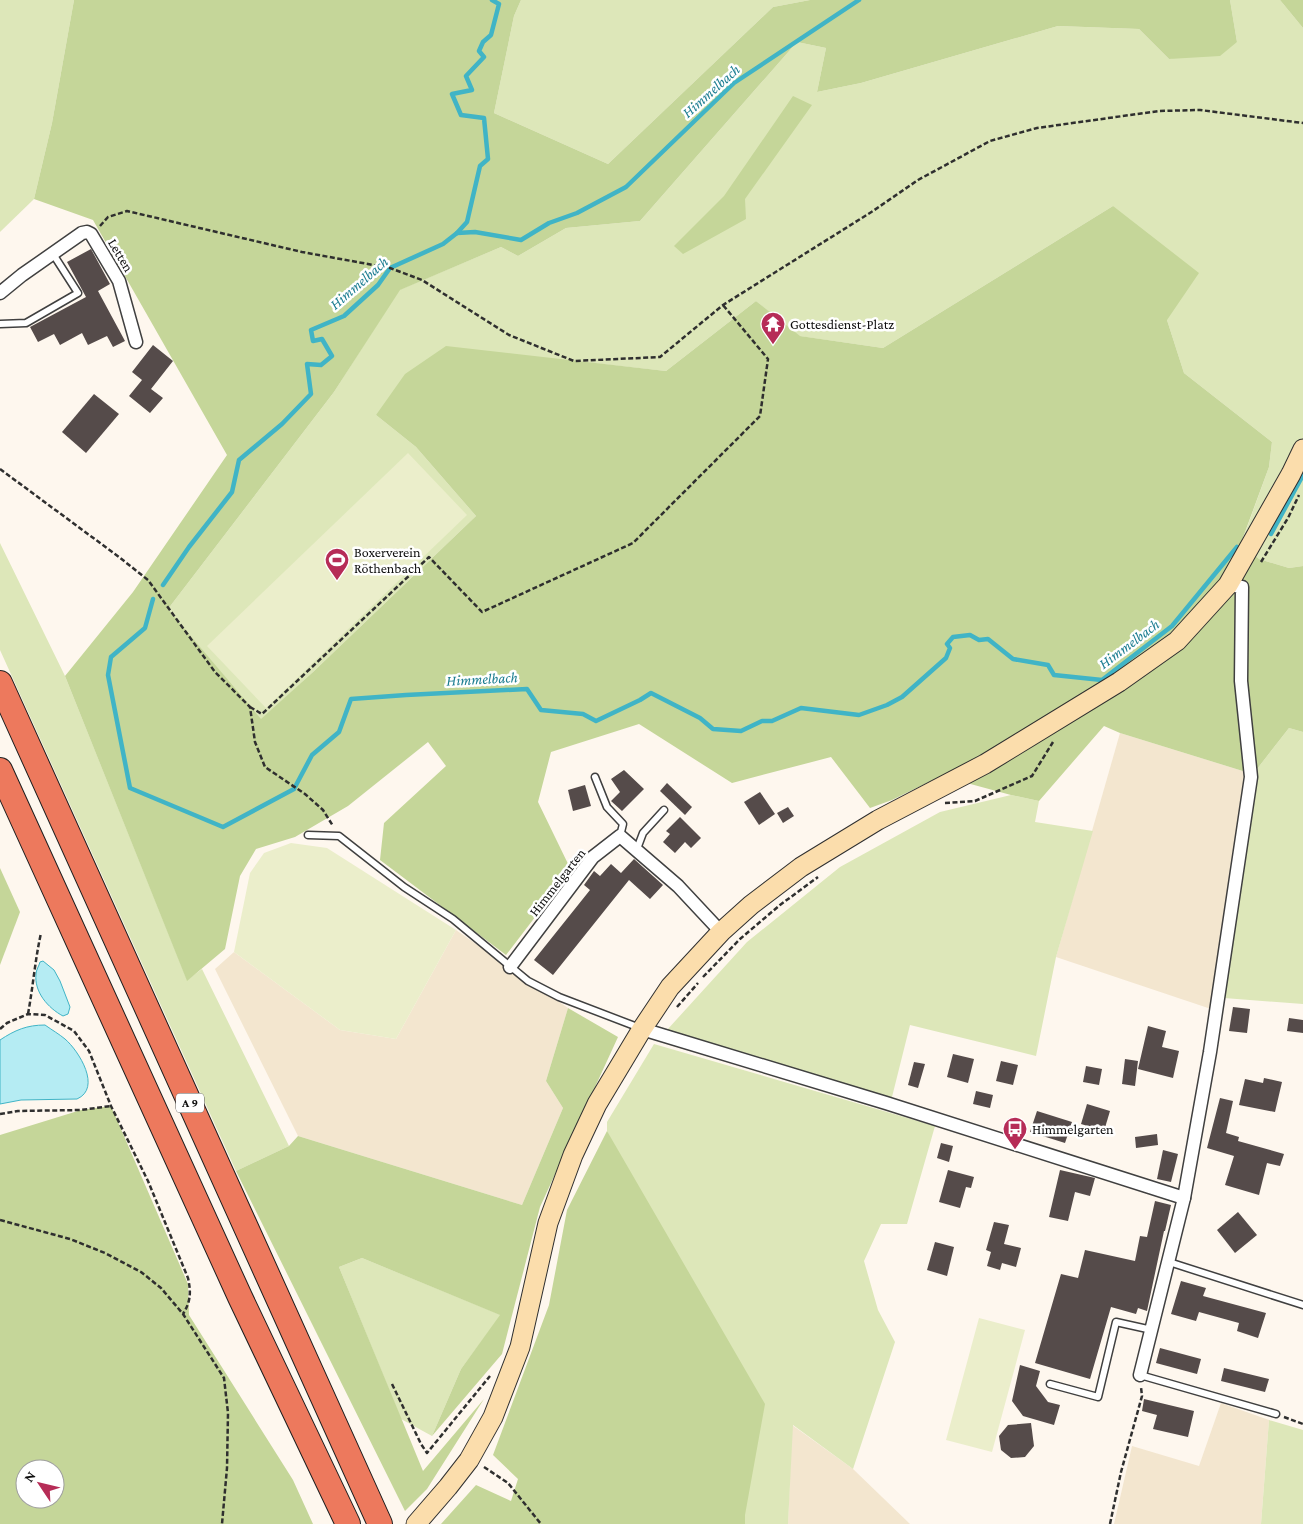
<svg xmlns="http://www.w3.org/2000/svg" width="1303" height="1524" font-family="'Crimson Pro',serif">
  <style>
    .farmland { fill: #f3e6cf }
    .green { fill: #dde7b9 }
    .forest { fill: #c5d699; fill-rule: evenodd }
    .pitch { fill: #ebeecb }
    .water { fill: #b5ecf3; stroke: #40b4c6 }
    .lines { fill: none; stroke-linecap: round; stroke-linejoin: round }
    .stream { stroke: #40b4c6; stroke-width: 4.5 }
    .building { fill: #554b4a }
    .lane-casing { stroke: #404040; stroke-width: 9 }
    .street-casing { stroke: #404040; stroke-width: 15 }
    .secondary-casing { stroke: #2f2f2f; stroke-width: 21 }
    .highway-casing { stroke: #1e1e1e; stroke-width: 26 }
    .path { stroke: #2f2f2f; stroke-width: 2.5; stroke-dasharray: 5 2.5; stroke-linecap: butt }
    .lane { stroke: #fff; stroke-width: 6 }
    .street { stroke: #fff; stroke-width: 12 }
    .secondary { stroke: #fbddac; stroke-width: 19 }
    .highway { stroke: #ed795d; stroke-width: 24 }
    .labels { text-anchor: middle; stroke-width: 5; stroke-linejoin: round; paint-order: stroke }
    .shield { fill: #fff; stroke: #565656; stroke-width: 1 }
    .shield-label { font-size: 12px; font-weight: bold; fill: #0d0d0d }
    .street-label { font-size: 14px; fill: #0d0d0d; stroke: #fff }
    .poi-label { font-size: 14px; fill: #0d0d0d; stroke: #fff; text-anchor: start }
    .water-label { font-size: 15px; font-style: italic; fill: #1c7d91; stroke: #fff }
  </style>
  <rect width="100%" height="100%" fill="#fef7ee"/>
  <g class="farmland">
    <path d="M1120 733 1246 772 1211 1009 1056 957Z"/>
    <path d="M456 930 568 1008 546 1081 563 1108 522 1205 298 1136 215 969 234 952 340 1030 396 1039Z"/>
    <path d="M1221 1403 1269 1420 1261 1524H1114L1132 1446 1199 1466Z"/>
    <path d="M792 1425 853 1469 910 1524H788Z"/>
  </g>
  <g class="green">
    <path d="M0 0H74L52 123 34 199 0 232Z"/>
    <path d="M521 0H810L773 7 608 164 494 113 514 16Z"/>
    <path d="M1230 0H1280L1303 28V566L1289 568 1259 559 1241 544 1269 467 1272 442 1184 373 1167 320 1113 206 883 348 799 336 756 301 666 371 574 361 376 415 416 447 476 516 313 672 261 720 168 609 334 392 399 290 501 247 518 256 566 228 640 221 797 42 826 48 817 92 861 83 1058 26 1139 29 1169 59 1237 42Z"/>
    <path d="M0 543 65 676 187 980 202 969 289 1146 236 1171 0 650Z"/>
    <path d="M1289 728 1303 732V1004L1224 998 1257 769Z"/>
    <path d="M1011 795 1039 801 1035 822 1093 831 1056 957 1036 1056 910 1025 891 1101 667 1030 747 942 840 867 940 812Z"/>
    <path d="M654 1044 935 1126 907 1224H881L864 1261 878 1310 895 1342 853 1469 793 1425 788 1524H745V1515L607 1131V1122Z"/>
    <path d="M362 1258 501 1315 461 1369 432 1436 401 1419 339 1267Z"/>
    <path d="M1269 1420 1303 1430V1524H1261Z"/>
  </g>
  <g class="forest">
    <path d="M74 0H521L514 16 494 113 608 164 773 7 810 0H1230L1237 42 1220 56 1169 59 1139 29 1058 26 861 83 817 92 826 48 797 42 640 221 566 228 518 256 501 247 400 290 334 392 168 609 261 719 313 672 476 516 416 447 376 415 405 374 446 346 666 371 756 301 800 336 883 348 1113 206 1199 273 1167 320 1184 373 1272 442 1269 467 1241 543 1259 559 1289 568 1303 566V732L1289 728 1257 769 1246 772 1120 733 1104 726 1039 801 1011 795 941 776 892 800 870 808 831 757 732 783 639 724 551 752 538 802 571 870 506 955 380 860 384 823 446 766 428 742 348 806 295 837 256 849 240 876 225 949 187 981 65 676 133 592 227 455 93 220 34 199 52 123Z"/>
    <path d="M1280 0H1303V28Z"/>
    <path d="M793 96 812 105 745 199 746 219 683 254 674 246 724 196Z"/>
    <path d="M0 868 20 912 0 965Z"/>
    <path d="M568 1008 618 1037 540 1207 502 1354 432 1436 461 1369 500 1315 362 1258 339 1267 423 1471 484 1399 427 1489 405 1511 236 1171 289 1146 298 1136 522 1205 563 1108 546 1081Z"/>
    <path d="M111 1106 188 1284 189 1315 293 1480 313 1524H0V1135L81 1110ZM25 1469H55V1499H25Z"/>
    <path d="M607 1131 765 1404 745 1515V1524H441L476 1485 511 1501 518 1479 493 1455 549 1305 567 1210Z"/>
  </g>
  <g class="pitch">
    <path d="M408 453 467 515 266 708 207 646Z"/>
    <path d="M291 843 327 848 456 930 396 1039 340 1030 234 952 250 873 264 853Z"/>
    <path d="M979 1318 1025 1330 992 1452 946 1440Z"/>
  </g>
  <g class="water">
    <path d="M43 961 54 970 60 981 70 1007 68 1014 63 1016C48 1008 34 992 36 974 36 970 39 966 40 962Z"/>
    <path d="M45 1025C52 1030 59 1034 65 1039 79 1051 102 1088 77 1099L21 1100 0 1104V1040C15 1030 27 1025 45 1025Z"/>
  </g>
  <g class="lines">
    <g class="stream">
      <path d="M457 233 467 222 480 166 488 159 484 118 461 115 452 94 472 90 466 76 484 57 479 51 483 42 491 35 499 4 492 0"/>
      <path d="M1271 534 1303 475"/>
      <path d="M163 585 189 547 232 492 239 460 282 424 311 394 307 364 321 365 332 356 322 339 313 341 311 330 344 316 378 285 390 268 443 244 457 233 475 232 521 240 549 223 577 213 626 187 734 83 859 0"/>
      <path d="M153 599 145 628 111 657 108 675 130 788 223 827 294 789"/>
      <path d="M295 787 312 755 339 732 351 699 406 695 527 689 541 710 583 714 596 721 640 700 651 693 700 718 713 729 741 731 762 721H772L801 708 859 715 887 705 902 697 946 658 950 648 947 644 953 637 970 635 979 640 988 639 1013 659 1048 665 1054 675 1102 680 1172 626 1237 547"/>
    </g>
  </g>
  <g class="building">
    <path d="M91 249 110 284 98 291 125 341 113 347 107 336 88 345 82 333 60 345 54 334 38 342 30 327 86 297 67 262Z"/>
    <path d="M153 345 173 361 151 389 163 398 150 413 129 396 142 380 132 372Z"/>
    <path d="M94 394 119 414 86 453 62 432Z"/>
    <path d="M624 770 644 789 622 811 611 801 620 792 611 779Z"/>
    <path d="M667 783 692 807 685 815 660 791Z"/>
    <path d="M585 785 591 806 573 811 568 790Z"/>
    <path d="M760 792 775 814 759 825 744 802Z"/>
    <path d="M788 807 794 816 783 823 777 813Z"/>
    <path d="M680 817 701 838 691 848 685 842 675 853 663 842 670 834 666 831Z"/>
    <path d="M634 859 663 885 650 899 629 880 553 975 534 960 590 890 584 885 594 871 600 876 611 864 621 873Z"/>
    <path d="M1233 1007 1250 1009 1247 1033 1229 1031Z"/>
    <path d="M1289 1018 1303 1020V1033L1287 1031Z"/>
    <path d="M1148 1026 1166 1031 1162 1047 1179 1051 1173 1078 1138 1069Z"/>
    <path d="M953 1054 974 1059 968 1083 947 1077Z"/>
    <path d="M1125 1059 1138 1061 1135 1086 1122 1084Z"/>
    <path d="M1001 1061 1018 1065 1013 1085 996 1081Z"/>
    <path d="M914 1062 925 1064 918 1088 908 1085Z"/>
    <path d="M1086 1066 1102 1069 1099 1085 1083 1082Z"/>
    <path d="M1264 1078 1282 1082 1275 1112 1239 1105 1245 1079 1263 1083Z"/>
    <path d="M976 1091 993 1095 990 1108 973 1104Z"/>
    <path d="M1220 1098 1233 1101 1226 1133 1239 1137 1238 1141 1284 1154 1280 1166 1267 1163 1259 1195 1225 1185 1234 1156 1207 1148Z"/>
    <path d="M1087 1104 1110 1111 1104 1131 1081 1124Z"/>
    <path d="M1037 1111 1072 1122 1065 1143 1030 1132Z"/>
    <path d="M1157 1134 1158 1145 1136 1148 1135 1137Z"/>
    <path d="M941 1143 953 1146 949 1162 937 1158Z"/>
    <path d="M1163 1150 1178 1154 1171 1182 1157 1179Z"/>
    <path d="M948 1170 974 1177 971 1188 966 1187 960 1208 939 1202Z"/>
    <path d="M1060 1170 1095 1178 1090 1196 1075 1192 1068 1221 1049 1217Z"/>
    <path d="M1155 1201 1171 1205 1165 1231H1164L1147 1311 1138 1308 1136 1314 1111 1307 1090 1379 1035 1363 1061 1274 1078 1278 1085 1250 1135 1261 1140 1236 1147 1237Z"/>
    <path d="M1238 1212 1257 1235 1235 1253 1217 1230Z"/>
    <path d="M994 1222 1009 1225 1004 1244 1021 1248 1016 1267 1002 1263 1000 1270 987 1266 991 1252 986 1250Z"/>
    <path d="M935 1242 954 1247 947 1276 927 1270Z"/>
    <path d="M1181 1281 1206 1288 1203 1296 1266 1313 1258 1338 1237 1331 1239 1323 1199 1312 1196 1321 1171 1314Z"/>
    <path d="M1160 1348 1201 1359 1197 1374 1156 1363Z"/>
    <path d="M1020 1365 1040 1371 1036 1386 1048 1402 1060 1405 1054 1425 1023 1416 1012 1401Z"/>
    <path d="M1224 1368 1269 1379 1265 1392 1221 1381Z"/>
    <path d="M1144 1399 1194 1411 1188 1437 1153 1429 1157 1415 1142 1411Z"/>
    <path d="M1031 1423 1034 1446 1025 1457 1011 1458 1001 1450 999 1436 1008 1425Z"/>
  </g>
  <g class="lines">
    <defs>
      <g id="lane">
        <path d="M0 324 26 323 78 293 53 254"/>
        <path d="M595 777 607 807 623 824 620 836"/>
        <path d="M308 835 339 836 404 887 453 919 528 981 559 997 640 1028"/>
        <path d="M637 849 643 833 664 810"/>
        <path d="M1169 1262 1303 1305"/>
        <path d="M1140 1375 1276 1414"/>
        <path d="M1050 1384 1098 1397 1116 1322 1152 1330"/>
      </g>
      <g id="street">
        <path d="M0 293 22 275 82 233 87 232 91 234 119 281 136 342"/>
        <path d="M510 967 593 857 620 836 678 886 721 932"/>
        <path d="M642 1029 886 1103 1184 1198"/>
        <path d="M1140 1375 1184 1198 1210 1052 1251 777 1241 681 1242 587 1228 585"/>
      </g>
      <path id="secondary" d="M416 1524 448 1487 469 1460 493 1417 520 1347 548 1223 573 1155 597 1104 642 1029 670 987 721 932 751 905 801 867 878 820 985 764 1119 682 1177 641 1228 585 1291 474 1303 449"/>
      <g id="highway">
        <path d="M0 683 380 1524"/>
        <path d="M0 770 240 1297 348 1524"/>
      </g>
    </defs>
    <use href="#lane" class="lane-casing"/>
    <use href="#street" class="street-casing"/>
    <use href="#secondary" class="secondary-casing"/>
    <use href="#highway" class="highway-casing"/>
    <g class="path">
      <path d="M100 226 108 217 127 211 302 252 390 268 422 280 509 335 574 361 660 357 723 305 873 211 918 180 990 141 1037 128 1159 111 1200 110 1303 123"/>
      <path d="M0 469 119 557 148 580 215 672 250 707 255 742 265 767 305 794 323 810 333 826"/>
      <path d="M1261 562 1288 518 1299 495"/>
      <path d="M250 707 262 714 429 557 482 612 633 543 760 416 768 359 723 305"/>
      <path d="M945 803 975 801 1032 776 1053 742"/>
      <path d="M703 977 740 939 780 905 818 877"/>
      <path d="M677 1007 698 983"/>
      <path d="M28 1014C33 987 35 960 41 933"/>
      <path d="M0 1029 7 1023 28 1014 45 1015 74 1031 89 1051 111 1106 148 1181 188 1278C191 1292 191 1301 183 1314"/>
      <path d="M0 1114 18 1111 81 1110 111 1106"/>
      <path d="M0 1220 70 1239 105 1253 141 1272 161 1288 183 1314 224 1378 228 1413 227 1468 222 1524"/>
      <path d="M392 1384 421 1444 427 1453 490 1376"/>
      <path d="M1284 1417 1303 1424"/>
      <path d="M484 1467 508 1483 541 1524"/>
      <path d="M1110 1524 1121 1472 1142 1396 1141 1387"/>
    </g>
    <use href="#lane" class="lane"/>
    <use href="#street" class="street"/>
    <use href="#secondary" class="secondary"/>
    <use href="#highway" class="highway"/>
  </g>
  <defs>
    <symbol id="temple-pin" viewBox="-11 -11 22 30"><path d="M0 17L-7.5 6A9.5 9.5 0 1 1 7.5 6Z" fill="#b62c57" stroke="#fff"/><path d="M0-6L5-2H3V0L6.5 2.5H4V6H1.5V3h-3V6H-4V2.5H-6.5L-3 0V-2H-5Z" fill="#fff"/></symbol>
    <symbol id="stadium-pin" viewBox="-11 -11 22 30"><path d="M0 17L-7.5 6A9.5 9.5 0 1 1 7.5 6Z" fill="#b62c57" stroke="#fff"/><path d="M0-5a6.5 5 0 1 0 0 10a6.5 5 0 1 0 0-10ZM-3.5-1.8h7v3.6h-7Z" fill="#fff"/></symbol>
    <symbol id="bus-pin" viewBox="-11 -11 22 30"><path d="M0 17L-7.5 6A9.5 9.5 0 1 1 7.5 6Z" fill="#b62c57" stroke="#fff"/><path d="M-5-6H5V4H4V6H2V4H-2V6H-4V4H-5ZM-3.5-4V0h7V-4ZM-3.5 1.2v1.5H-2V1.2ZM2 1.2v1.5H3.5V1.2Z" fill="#fff"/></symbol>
  </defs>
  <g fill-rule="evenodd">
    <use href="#temple-pin" x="759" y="310" width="28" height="38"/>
    <use href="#stadium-pin" x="323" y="546" width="28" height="38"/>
    <use href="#bus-pin" x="1001" y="1115" width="28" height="38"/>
  </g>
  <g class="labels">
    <rect class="shield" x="176" y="1093.5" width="28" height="19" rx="4"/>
    <g class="shield-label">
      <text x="190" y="1107">A 9</text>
    </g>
    <g class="street-label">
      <text transform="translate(121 255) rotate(59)" y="5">Letten</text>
      <text transform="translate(557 882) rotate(-52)" y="5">Himmelgarten</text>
    </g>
    <g class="poi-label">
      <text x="790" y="329">Gottesdienst-Platz</text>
      <text x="354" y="557">Boxerverein<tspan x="354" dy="16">Röthenbach</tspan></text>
      <text x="1032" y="1134">Himmelgarten</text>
    </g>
    <g class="water-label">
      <text transform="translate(711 91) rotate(-42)" y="5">Himmelbach</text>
      <text transform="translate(359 283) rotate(-41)" y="5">Himmelbach</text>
      <text transform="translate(1129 644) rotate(-37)" y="5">Himmelbach</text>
      <text transform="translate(482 679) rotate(-3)" y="5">Himmelbach</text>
    </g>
  </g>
  <g transform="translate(40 1484) rotate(305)"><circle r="24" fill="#ffffff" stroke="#9e9e9e"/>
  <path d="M0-4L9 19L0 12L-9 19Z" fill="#b62c57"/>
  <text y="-8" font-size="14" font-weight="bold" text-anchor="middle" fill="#0d0d0d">N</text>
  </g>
</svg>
